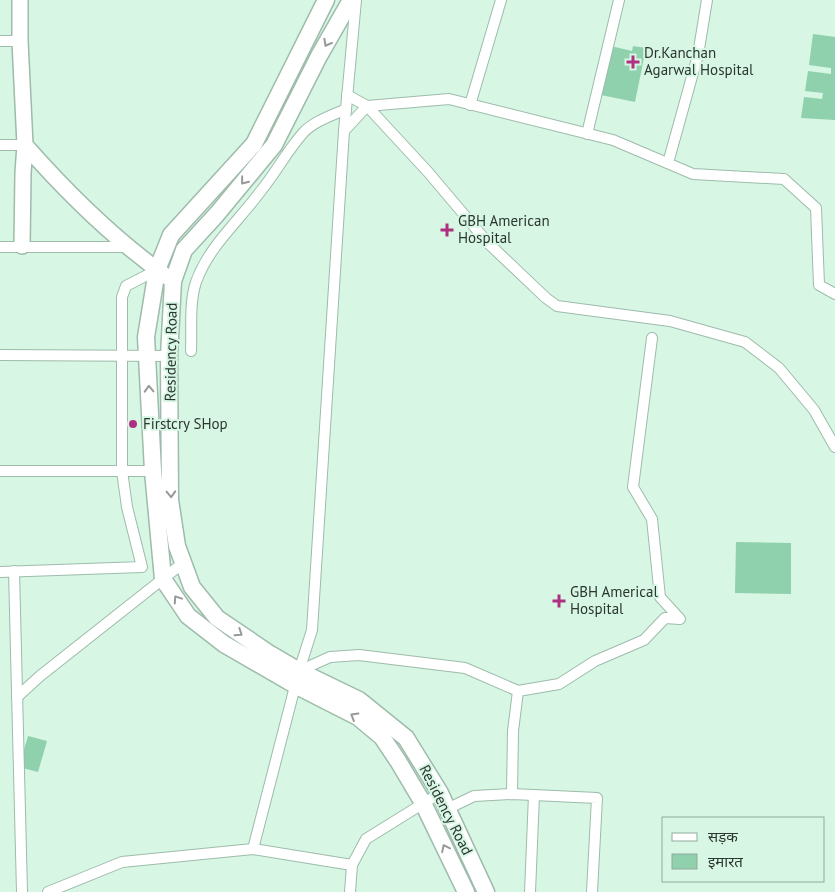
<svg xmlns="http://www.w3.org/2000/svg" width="835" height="892" font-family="'PT Sans','Noto Sans Devanagari',sans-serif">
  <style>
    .building { fill: #8fd0ad }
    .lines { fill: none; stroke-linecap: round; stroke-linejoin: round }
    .street-casing { stroke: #9ebbab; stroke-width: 12 }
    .secondary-casing { stroke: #9ebbab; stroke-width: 18 }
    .primary-casing { stroke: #9ebbab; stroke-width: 19 }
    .street { stroke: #fff; stroke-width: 10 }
    .secondary { stroke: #fff; stroke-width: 15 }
    .primary { stroke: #fff; stroke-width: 16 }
    .oneway { stroke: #959a98 }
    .poi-dot { fill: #ae3080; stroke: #d7f6e4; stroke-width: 2 }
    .labels { text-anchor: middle; stroke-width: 4; stroke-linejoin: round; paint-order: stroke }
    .poi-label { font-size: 15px; fill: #2b3630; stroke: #d7f6e4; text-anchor: start }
    .street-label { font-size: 15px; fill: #2b3630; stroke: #d7f6e4 }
  </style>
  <rect width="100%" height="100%" fill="#d7f6e4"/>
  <g class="building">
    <path d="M813 34 835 37V120L801 118 804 97 822 99 823 93 805 91 808 71 831 74V68L809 65Z"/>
    <path d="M611 46 632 51 633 46 646 48 635 102 601 95Z"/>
    <path d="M736 542 791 543V594L735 593Z"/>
    <path d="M28 736 47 741 38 772 19 767Z"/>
  </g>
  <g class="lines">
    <defs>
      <g id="street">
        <path d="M0 41H20"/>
        <path d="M347 95 367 106 428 172 488 243 546 298 557 306 670 321 745 342 779 368 814 410 835 447"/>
        <path d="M470 105 501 0"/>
        <path d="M344 131 356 0"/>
        <path d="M587 134 619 0"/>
        <path d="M0 145H25"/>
        <path d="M668 163 698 55 707 0"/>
        <path d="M0 247H129"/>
        <path d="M191 351C192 329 189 303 196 282 209 246 238 222 260 192 275 174 287 151 303 133 314 121 331 116 346 109"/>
        <path d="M0 355 169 356"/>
        <path d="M0 471H156"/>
        <path d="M14 571 22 892"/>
        <path d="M0 572 142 567 127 507 122 471V297L126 286 157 270"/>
        <path d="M299 671 330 657 359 655 465 668 518 691 559 684 595 661 644 640 665 618 680 619 660 597 652 519 633 487 652 338"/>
        <path d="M17 697 40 676 183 563"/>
        <path d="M512 794 513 731 518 691"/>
        <path d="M447 809 474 796 512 794 597 798 592 892"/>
        <path d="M253 849 299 671 312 630 344 131 367 106 449 99 613 140 693 174 784 179 816 208 819 285 835 294"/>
        <path d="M48 892 122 862 253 849 352 865"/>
        <path d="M350 892 352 865 366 839 440 793"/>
        <path d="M530 892 534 795"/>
      </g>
      <g id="secondary">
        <path d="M20 0V41L25 145C69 195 118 243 173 281"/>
        <path d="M22 246 23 173 25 145"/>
      </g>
      <g id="primary">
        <path d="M326 0 254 144 171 235 157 270 146 337 153 471 163 579 188 616 224 644 295 685 358 717 382 737 398 761 423 803 466 892"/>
        <path d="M351 0 319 56 274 145 217 214 184 250 173 281 169 356 170 500 177 546 192 587 217 618 270 654 299 671 359 700 406 738 440 793 486 892"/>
      </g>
    </defs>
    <use href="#street" class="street-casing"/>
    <use href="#secondary" class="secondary-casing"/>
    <use href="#primary" class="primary-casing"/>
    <use href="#street" class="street"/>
    <use href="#secondary" class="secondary"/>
    <use href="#primary" class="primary"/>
  </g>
  <defs><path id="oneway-chevron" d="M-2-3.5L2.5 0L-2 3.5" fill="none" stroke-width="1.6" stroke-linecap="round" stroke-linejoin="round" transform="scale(1.25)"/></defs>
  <g class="oneway">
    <use href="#oneway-chevron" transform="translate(327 43) rotate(119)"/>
    <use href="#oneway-chevron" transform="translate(244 181) rotate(129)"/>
    <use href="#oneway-chevron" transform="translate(149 389) rotate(-92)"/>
    <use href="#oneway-chevron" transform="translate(171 494) rotate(88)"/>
    <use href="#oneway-chevron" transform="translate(177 599) rotate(-124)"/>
    <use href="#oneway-chevron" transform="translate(239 633) rotate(34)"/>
    <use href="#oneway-chevron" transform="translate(354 716) rotate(-149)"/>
    <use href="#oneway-chevron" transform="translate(445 848) rotate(-116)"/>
  </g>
  <g class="poi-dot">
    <path d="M630.5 54.5h5v5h5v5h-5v5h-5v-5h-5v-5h5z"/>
    <path d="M444.5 222.5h5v5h5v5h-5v5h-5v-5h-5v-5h5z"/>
    <circle cx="133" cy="424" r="5"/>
    <path d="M556.5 593.5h5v5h5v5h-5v5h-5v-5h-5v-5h5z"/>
  </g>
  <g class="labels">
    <g class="poi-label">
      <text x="644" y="58">Dr.Kanchan<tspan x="644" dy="17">Agarwal Hospital</tspan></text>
      <text x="458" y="226">GBH American<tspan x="458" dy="17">Hospital</tspan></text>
      <text x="143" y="429">Firstcry SHop</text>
      <text x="570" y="597">GBH Americal<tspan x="570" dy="17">Hospital</tspan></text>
    </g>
    <g class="street-label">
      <text transform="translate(171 352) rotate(-89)" y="5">Residency Road</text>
      <text transform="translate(446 810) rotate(63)" y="5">Residency Road</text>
    </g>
  </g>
  <rect x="662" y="817" width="162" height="65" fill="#d7f6e4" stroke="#92a99c"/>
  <rect x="672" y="833" width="25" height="8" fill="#ffffff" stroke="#92a99c"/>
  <text x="708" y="842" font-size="15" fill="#2b3630">सड़क</text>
  <rect x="672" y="854" width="25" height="15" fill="#8fd0ad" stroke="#92a99c"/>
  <text x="708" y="867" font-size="15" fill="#2b3630">इमारत</text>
</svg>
